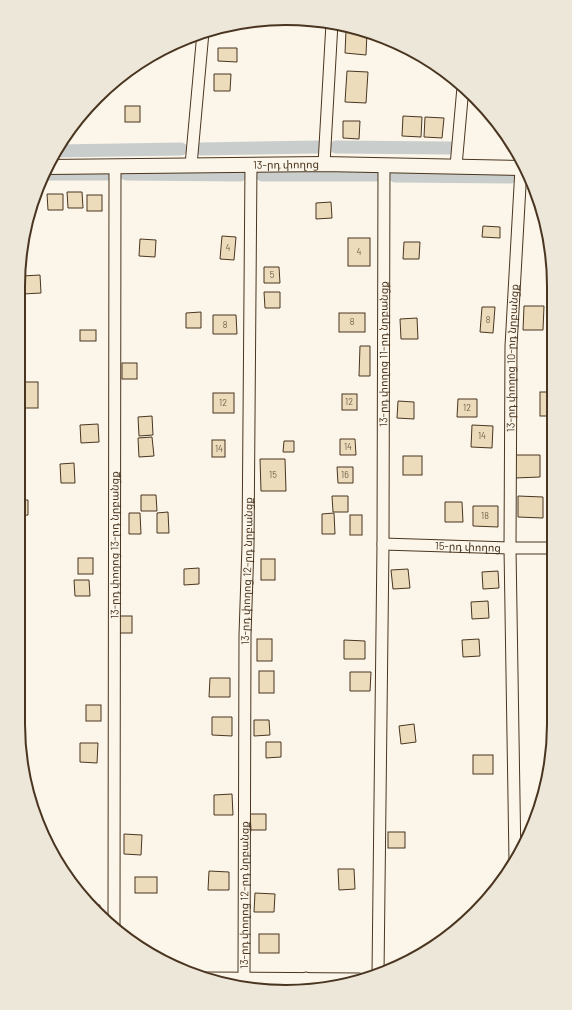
<svg xmlns="http://www.w3.org/2000/svg" width="572" height="1010" font-family="Barlow,'Noto Sans Armenian',sans-serif">
  <style>
    .lines { fill: none; stroke-linecap: round; stroke-linejoin: round }
    .canal { stroke: #c9cecd; stroke-width: 13 }
    .building { fill: #ecdcbc; stroke: #4a3520 }
    .minor-casing { stroke: #4a3520; stroke-width: 13 }
    .tertiary-casing { stroke: #4a3520; stroke-width: 16 }
    .minor { stroke: #fbf6e9; stroke-width: 11 }
    .tertiary { stroke: #fbf6e9; stroke-width: 14 }
    .labels { text-anchor: middle; stroke-width: 3; stroke-linejoin: round; paint-order: stroke }
    .number-label { font-size: 9px; fill: #725f47 }
    .street-label { font-size: 11px; fill: #4a3520; stroke: #fbf6e9 }
    .rim { fill: none; stroke: #4a3520; stroke-width: 2 }
  </style>
  <rect width="100%" height="100%" fill="#fbf6e9"/>
  <g class="lines">
    <g class="canal">
      <path d="M336 147 451 148"/>
      <path d="M201 149 318 147"/>
      <path d="M56 151 181 149"/>
      <path d="M44 174H108"/>
      <path d="M126 174 240 175"/>
      <path d="M262 175H377"/>
      <path d="M395 176 510 177"/>
    </g>
  </g>
  <g class="building">
    <path d="M346 31 367 32 366 55 345 53Z"/>
    <path d="M192 36V43L177 44V42Z"/>
    <path d="M218 48H237V62L218 61Z"/>
    <path d="M347 71 368 72 366 103 345 102Z"/>
    <path d="M214 74H231L230 91H214Z"/>
    <rect x="125" y="106" width="15" height="16"/>
    <path d="M403 116 422 117 421 137 402 136Z"/>
    <path d="M425 117 444 118 442 138 424 137Z"/>
    <path d="M343 121H360L359 139 343 138Z"/>
    <path d="M534 187 540 200 541 206H534Z"/>
    <path d="M67 192H82L83 208H68Z"/>
    <path d="M47 194H63V210H48Z"/>
    <rect x="87" y="195" width="15" height="16"/>
    <path d="M331 202 332 218 316 219V203Z"/>
    <path d="M483 226 500 227V238L482 237Z"/>
    <path d="M222 236 236 237 234 260 220 259Z"/>
    <rect x="348" y="238" width="22" height="28"/>
    <path d="M140 239 156 240 155 257 139 256Z"/>
    <path d="M404 242H420L419 259H403Z"/>
    <path d="M264 267H279L280 283H264Z"/>
    <path d="M40 275 41 293 23 294 22 276Z"/>
    <path d="M264 292H280V308H265Z"/>
    <path d="M524 306H544L543 330H523Z"/>
    <path d="M482 307H495L493 333 480 332Z"/>
    <path d="M201 312V328H186V313Z"/>
    <rect x="339" y="313" width="26" height="19"/>
    <path d="M213 315H236L237 334H213Z"/>
    <path d="M417 318 418 339H401L400 319Z"/>
    <rect x="80" y="330" width="16" height="11"/>
    <path d="M360 346H370V376H359Z"/>
    <rect x="122" y="363" width="15" height="16"/>
    <rect x="23" y="382" width="15" height="26"/>
    <rect x="540" y="392" width="12" height="24"/>
    <rect x="213" y="393" width="21" height="20"/>
    <rect x="342" y="394" width="15" height="16"/>
    <path d="M458 399H477V417H457Z"/>
    <path d="M398 401 414 402V419L397 418Z"/>
    <path d="M152 416 153 435 139 436 138 417Z"/>
    <path d="M98 424 99 442 81 443 80 425Z"/>
    <path d="M472 425 493 426 492 448 471 447Z"/>
    <path d="M152 437 154 456 139 457 138 438Z"/>
    <path d="M340 439H355L356 455H340Z"/>
    <rect x="212" y="440" width="13" height="17"/>
    <path d="M284 441H294V452H283Z"/>
    <path d="M515 455H540V477L515 478Z"/>
    <rect x="403" y="456" width="19" height="19"/>
    <path d="M260 459H285L286 491H261Z"/>
    <path d="M74 463 75 483H61L60 464Z"/>
    <path d="M337 467H353V483H338Z"/>
    <path d="M141 495H156L157 511H141Z"/>
    <path d="M332 496H348V512H333Z"/>
    <path d="M518 496 543 497V518L518 517Z"/>
    <path d="M18 500H28V515L18 516Z"/>
    <path d="M445 502H462L463 522H445Z"/>
    <path d="M473 506H498V527L473 526Z"/>
    <path d="M168 512 169 533H157V513Z"/>
    <path d="M129 513H140L141 534H129Z"/>
    <path d="M334 513 335 534H322V514Z"/>
    <rect x="350" y="515" width="12" height="20"/>
    <rect x="78" y="558" width="15" height="16"/>
    <rect x="261" y="559" width="14" height="21"/>
    <path d="M199 568V584L184 585V569Z"/>
    <path d="M408 569 410 588 393 589 391 570Z"/>
    <path d="M498 571 499 588 483 589 482 572Z"/>
    <path d="M74 580H89L90 596H75Z"/>
    <path d="M488 601 489 618 472 619 471 602Z"/>
    <rect x="119" y="616" width="13" height="17"/>
    <rect x="257" y="639" width="15" height="22"/>
    <path d="M479 639 480 656 463 657 462 640Z"/>
    <path d="M344 640 365 641V659H344Z"/>
    <rect x="259" y="671" width="15" height="22"/>
    <path d="M350 672H371L370 691H350Z"/>
    <path d="M210 678H230V697H209Z"/>
    <rect x="86" y="705" width="15" height="16"/>
    <path d="M212 717H232V736L212 735Z"/>
    <path d="M254 720H269L270 735 254 736Z"/>
    <path d="M414 724 416 742 401 744 399 726Z"/>
    <path d="M266 742H281V757L266 758Z"/>
    <path d="M80 743H98L97 763 80 762Z"/>
    <rect x="473" y="755" width="20" height="19"/>
    <path d="M232 794 233 815H214V795Z"/>
    <path d="M250 814H266V830H251Z"/>
    <rect x="388" y="832" width="17" height="16"/>
    <path d="M124 834 142 835 141 855 124 854Z"/>
    <path d="M338 869H354L355 889 339 890Z"/>
    <path d="M209 871 229 872V890H208Z"/>
    <rect x="135" y="877" width="22" height="16"/>
    <path d="M255 893 275 894 274 912H254Z"/>
    <path d="M93 905H100V912Z"/>
    <rect x="259" y="934" width="20" height="19"/>
  </g>
  <g class="lines">
    <defs>
      <g id="minor">
        <path d="M324 164 332 23"/>
        <path d="M191 165 203 32"/>
        <path d="M456 166 463 87"/>
        <path id="s1" d="M383 544 510 548H553"/>
        <path id="s2" d="M515 861 510 548 511 346 521 168"/>
        <path id="s3" d="M114 925 115 166"/>
        <path id="s4" d="M378 974 383 544 384 165"/>
        <path d="M205 978 359 979"/>
        <path id="s5" d="M244 978 245 635 248 545 251 164"/>
        <path d="M306 991V978"/>
      </g>
      <g id="tertiary">
        <path id="s6" d="M47 167 324 164 524 168"/>
      </g>
    </defs>
    <use href="#minor" class="minor-casing"/>
    <use href="#tertiary" class="tertiary-casing"/>
    <use href="#minor" class="minor"/>
    <use href="#tertiary" class="tertiary"/>
  </g>
  <g class="labels">
    <g class="number-label">
      <text x="228" y="251">4</text>
      <text x="359" y="255">4</text>
      <text x="272" y="278">5</text>
      <text x="488" y="323">8</text>
      <text x="352" y="325">8</text>
      <text x="225" y="328">8</text>
      <text x="349" y="405">12</text>
      <text x="223" y="406">12</text>
      <text x="467" y="411">12</text>
      <text x="482" y="439">14</text>
      <text x="348" y="450">14</text>
      <text x="219" y="452">14</text>
      <text x="273" y="478">15</text>
      <text x="345" y="478">16</text>
      <text x="485" y="519">18</text>
    </g>
    <g class="street-label">
      <text dy="4" stroke="none"><textPath href="#s6" startOffset="239">13-րդ փողոց</textPath></text>
      <text dy="4" stroke="none"><textPath href="#s4" startOffset="620">13-րդ փողոց 11-րդ նրբանցք</textPath></text>
      <text dy="4" stroke="none"><textPath href="#s2" startOffset="503">13-րդ փողոց 10-րդ նրբանցք</textPath></text>
      <text dy="4" stroke="none"><textPath href="#s3" startOffset="380">13-րդ փողոց 13-րդ նրբանցք</textPath></text>
      <text dy="4" stroke="none"><textPath href="#s1" startOffset="85">15-րդ փողոց</textPath></text>
      <text dy="4" stroke="none"><textPath href="#s5" startOffset="407">13-րդ փողոց 12-րդ նրբանցք</textPath></text>
      <text dy="4" stroke="none"><textPath href="#s5" startOffset="83">13-րդ փողոց 12-րդ նրբանցք</textPath></text>
    </g>
  </g>
  <path d="M0 0H572V1010H0ZM286 25H286A261 261 0 0 1 547 286V724A261 261 0 0 1 286 985H286A261 261 0 0 1 25 724V286A261 261 0 0 1 286 25Z" fill="#ede7d9" fill-rule="evenodd"/>
  <path class="rim" d="M286 25H286A261 261 0 0 1 547 286V724A261 261 0 0 1 286 985H286A261 261 0 0 1 25 724V286A261 261 0 0 1 286 25Z"/>
</svg>
